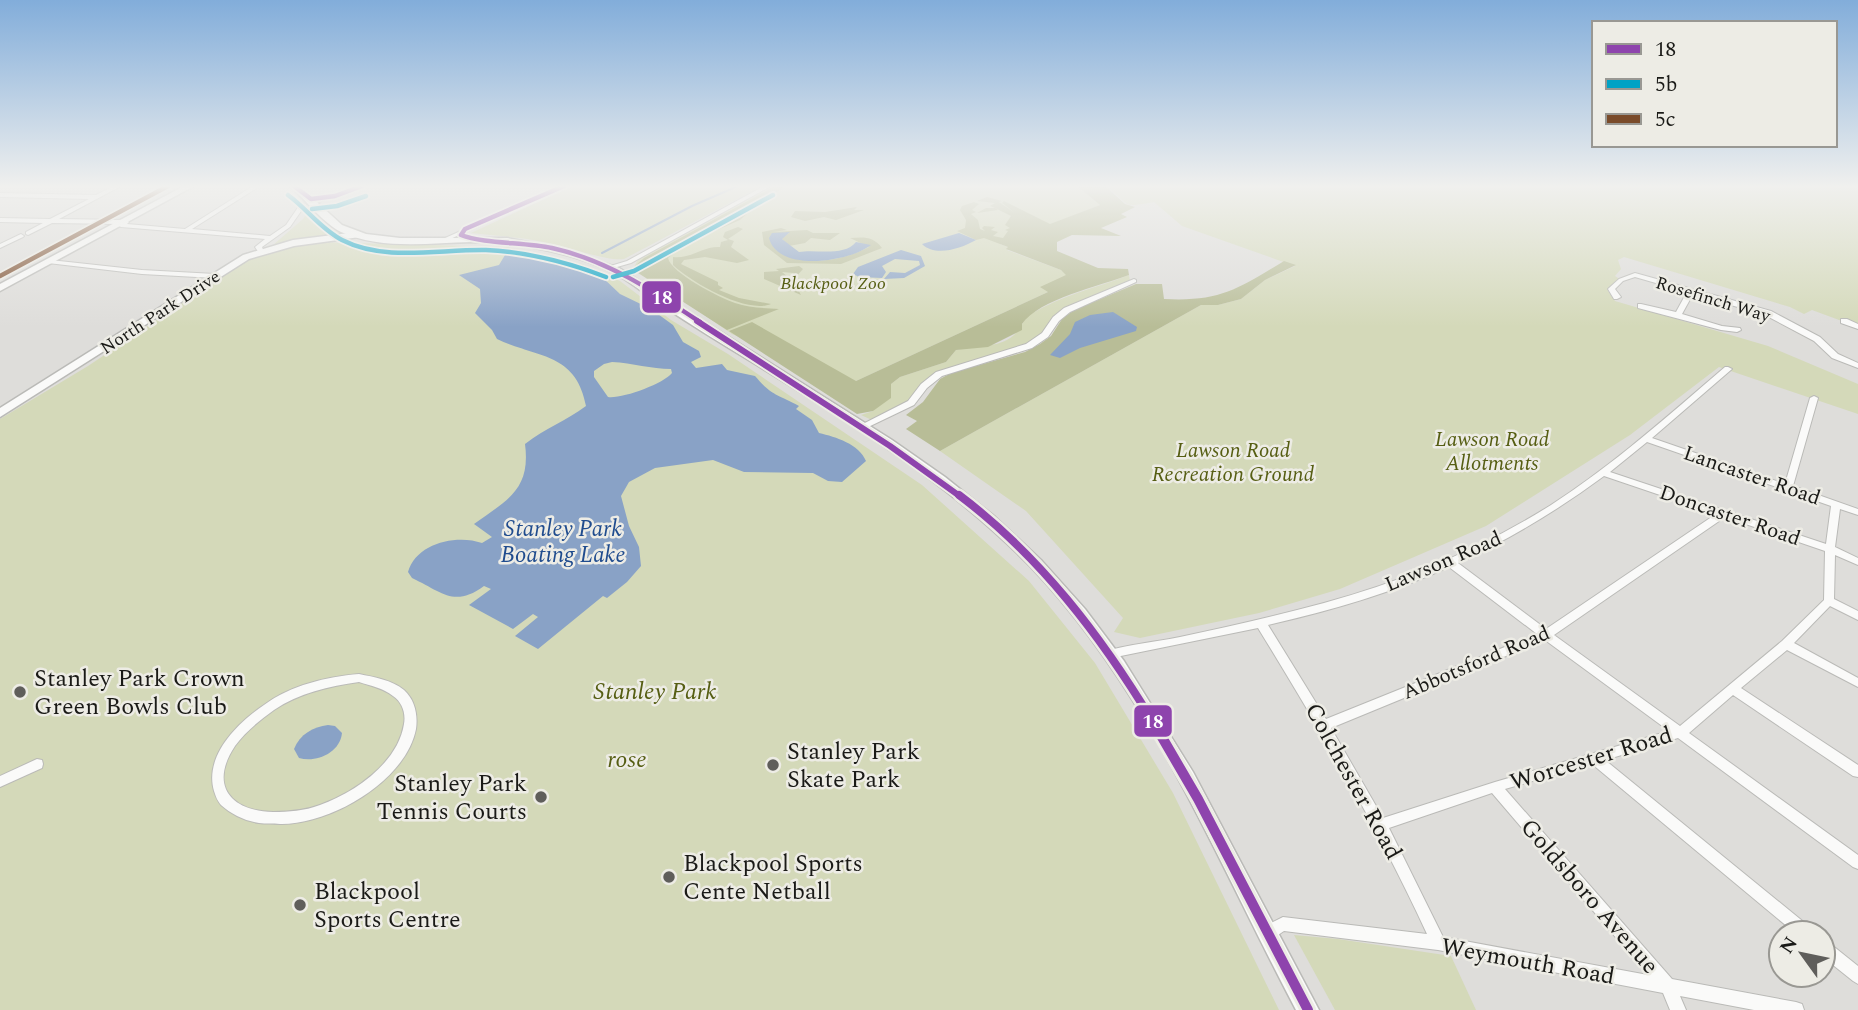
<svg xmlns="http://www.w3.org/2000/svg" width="1858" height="1010" font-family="Spectral,serif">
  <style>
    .green { fill: #d4d9b9 }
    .forest { fill: #b8bd97 }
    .water { fill: #89a2c6; fill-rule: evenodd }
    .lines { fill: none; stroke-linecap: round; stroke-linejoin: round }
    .stream { stroke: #89a2c6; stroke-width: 2 }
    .street-casing { stroke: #babab7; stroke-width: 2 }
    .secondary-casing { stroke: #babab7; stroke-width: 3 }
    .primary-casing { stroke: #babab7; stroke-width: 3 }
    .street { fill: #fafaf9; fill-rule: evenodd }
    .secondary { fill: #fafaf9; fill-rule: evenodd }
    .primary { fill: #fafaf9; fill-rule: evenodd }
    .bus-1-far3-casing { stroke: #edece5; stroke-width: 8 }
    .bus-1-far2-casing { stroke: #edece5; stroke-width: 10 }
    .bus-1-far1-casing { stroke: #edece5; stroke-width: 13 }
    .bus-1-casing { stroke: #edece5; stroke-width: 16 }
    .bus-2-casing { stroke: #edece5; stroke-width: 8 }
    .bus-3-casing { stroke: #edece5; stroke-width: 8 }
    .bus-1-far3 { stroke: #8e44ad; stroke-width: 4.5 }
    .bus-1-far2 { stroke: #8e44ad; stroke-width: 6 }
    .bus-1-far1 { stroke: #8e44ad; stroke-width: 8 }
    .bus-1 { stroke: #8e44ad; stroke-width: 10 }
    .bus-2 { stroke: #01a2c5; stroke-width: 4.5 }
    .bus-3 { stroke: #7a4b2a; stroke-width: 4.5 }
    .poi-dot { fill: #5f5e5b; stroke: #edece5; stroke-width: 2.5 }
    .labels { text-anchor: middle; stroke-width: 5; stroke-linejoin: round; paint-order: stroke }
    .far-park-label { font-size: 18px; font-style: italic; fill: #565e13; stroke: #edece5 }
    .far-street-label { font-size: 18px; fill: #1a1a17; stroke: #edece5 }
    .park-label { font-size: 21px; font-style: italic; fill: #565e13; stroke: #edece5 }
    .street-label { font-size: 21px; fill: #1a1a17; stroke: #edece5 }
    .water-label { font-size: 23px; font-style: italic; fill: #204c8e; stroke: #edece5 }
    .near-poi-label { font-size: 24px; fill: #1a1a17; stroke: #edece5; text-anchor: start }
    .near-park-label { font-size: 24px; font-style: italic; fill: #565e13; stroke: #edece5 }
    .near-street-label { font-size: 24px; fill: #1a1a17; stroke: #edece5 }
    .line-badge { stroke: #edece5; stroke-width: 2.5 }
    .badge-label { font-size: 19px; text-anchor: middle; font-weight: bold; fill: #fff }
  </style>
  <rect width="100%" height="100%" fill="#deddda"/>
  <g class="green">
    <path d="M573 186H762L624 259C607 262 564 245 543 242 519 237 495 236 471 233Z"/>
    <path d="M768 186H1077L1100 205 1000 244 1010 248 1007 250 1061 270 1074 280 856 381 855 385 732 334 634 267 640 256Z"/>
    <path d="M1105 186H1858V327L1812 310 1804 314 1790 307 1624 257 1618 260 1621 269 1615 276 1621 280 1612 291H1608L1615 301 1768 346 1858 384V414L1719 367 1630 435 1486 526 1340 589 1259 613 1140 638 1114 632 1123 618 1026 511 940 451 1201 305H1218L1241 299 1265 280 1295 266 1182 226 1154 202C1118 209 1132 204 1105 186Z"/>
    <path d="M310 209 329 228 342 234 272 246 303 219Z"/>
    <path d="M317 242 507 247 582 264 620 281 671 320 728 354 922 485 1029 581 1095 663 1173 793 1279 1010H0V419L88 366 248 259 281 248Z"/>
    <path d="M1129 275 1130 281 1076 305 1037 341 939 374 919 395 874 421 861 415 873 411 891 384 900 377 946 362 956 350C975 345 998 349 1014 335 1021 329 1023 319 1031 314 1062 295 1096 288 1129 275Z"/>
    <path d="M1294 935 1338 939 1451 956 1476 1010H1335Z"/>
  </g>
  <g class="forest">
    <path d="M775 186H786L759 203 740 220 685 244 668 258C671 273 720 298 735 303 749 308 764 308 779 309L727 330 635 271 634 267 644 258Z"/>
    <path d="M1077 186H1105L1125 204 1135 207 1121 214 1127 217 1101 228 1121 236 1072 235 1057 242V251L1098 268 1128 269 1129 275C1100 286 1039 299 1022 324V330L988 347 956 350 946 362 900 377 891 384V398L873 411 857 414 729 331 752 322 856 381 1048 292 1040 287 1066 275 1061 270 1006 249 1008 247 984 238 976 240 957 231 965 228 966 220 960 210 962 206 974 202 979 204 972 210 976 212 971 214 978 220 980 229 985 231 982 228 984 226 995 227 991 230 998 232 993 236 1003 238 1008 231 1005 230 1010 228 1005 225 1011 216 995 208 998 210 977 213 986 208H995L990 206 995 203 977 201 987 197 1002 201 999 202 1015 213 1002 203 1004 201 1050 224 1100 205Z"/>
    <path d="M857 207 854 210H864L836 220 824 217 805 221 791 217 795 211 825 212Z"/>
    <path d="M738 227 743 229 728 239 734 241 731 247 749 260 737 263 705 257 684 260 681 264 718 282V285L723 288 719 290 739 298 771 304C746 314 691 282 673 265V257C692 259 702 246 720 247L721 242 728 240 723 237 725 232Z"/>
    <path d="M781 228 787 230 773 232 807 230 813 233H840L830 240 811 238 805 243 789 246 781 238 789 233H772L776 250C803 268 842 261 869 247L850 238C864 237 873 236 882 248L841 264 787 263 764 245 762 232Z"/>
    <path d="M1284 261 1296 265 1265 280 1241 299 1218 305H1201L940 451 906 429 917 421 906 415 923 402 940 379 951 373 1025 352 1040 344 1051 336 1062 319 1074 310 1136 284H1162L1164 299C1220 302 1238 289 1284 261Z"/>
    <path d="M799 266 803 269 794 279 791 276 794 273 782 272 794 282 801 295 764 279V272L779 271 776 269Z"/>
  </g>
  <g class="water">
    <path d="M790 232 782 239 799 252C816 249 844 257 856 242L871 245C849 262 778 273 769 238L772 233Z"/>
    <path d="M959 233 976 240C960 249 935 257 922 244Z"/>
    <path d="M901 250 921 256 925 266 904 278 884 279 890 272 905 273 920 265 919 261 895 259 882 266 886 272 882 278 859 277 853 274 858 267Z"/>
    <path d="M517 252 542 255 588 268 601 276 620 294 651 309 673 325 683 342 699 351 701 357 691 362 696 368 722 364 727 370 755 376C773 397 776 393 799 406L796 409 812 420 819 433C836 437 859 444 866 461L842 482 828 481 813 473 744 472 713 460 655 468 629 482 621 496 629 526 639 547 641 566 627 582 607 598 603 596 538 649 515 636 538 617 533 614 513 629 469 605 491 589 484 586C454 608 442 592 412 578L408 572C416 543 457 534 482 543L492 537 474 524C507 500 531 490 525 444 545 428 566 421 586 406 576 352 537 358 497 339L492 330 475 313 481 303 480 289 459 275 499 265 505 255ZM612 362C633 363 651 369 671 369L672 373C663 384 622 399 608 397L594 377V371L604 364Z"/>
    <path d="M1113 312 1137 327 1136 331 1080 348 1060 358 1050 355 1070 334 1075 322 1090 315Z"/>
    <path d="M328 725 335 726 342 733C340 753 316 763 299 758L294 749C300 734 313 727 328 725Z"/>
  </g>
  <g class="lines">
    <path class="stream" d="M602 253 692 206 738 186"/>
    <defs>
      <g id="street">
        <path d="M114 186H121L59 219 126 220 129 222 127 224 185 229 253 186H260L192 229 270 236 286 225 301 203 306 204 290 227 262 247 264 252 261 254 259 253 255 247 265 239 121 227 119 226V224L52 223 28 235 26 234V232L43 223 0 222V218L50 219 89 199 0 197V193L96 195Z"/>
        <path d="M357 186H365L316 203 311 202Z"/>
        <path d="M560 186H567L448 240 443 239Z"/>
        <path d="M764 186H771L631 263 610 269 607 267 627 261Z"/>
        <path d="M21 234 24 236 23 237 0 248V244Z"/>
        <path d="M50 260 142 270 215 274 218 276 215 278 142 274 48 263V261Z"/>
        <path d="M1635 273 1771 311 1820 337 1838 354 1858 363V368L1832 358 1814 341 1765 315 1693 294 1682 314 1722 326 1740 328 1741 330 1737 332 1721 330 1638 308V304H1641L1676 312 1687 292 1635 277 1623 281 1615 289 1621 297 1617 299H1614L1608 289 1609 288 1619 279Z"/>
        <path d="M1134 279 1136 280V282L1070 312 1059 321 1048 337 1032 348 942 376 927 388 914 405 864 429H858L857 427 908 401 921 384 936 372 1026 344 1042 333 1053 317 1064 308Z"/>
        <path d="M1841 319H1847L1858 324V329L1841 323Z"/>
        <path d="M1725 367H1728L1732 369 1652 438 1785 484 1810 398 1814 396 1818 398 1793 486 1858 509V515L1840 509 1835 547 1858 558V565L1835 555 1834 599 1858 611V620L1830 606 1794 643 1858 678V687L1787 650 1741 688 1858 765V777L1853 776 1733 695 1689 733 1858 855V869L1853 867 1678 738 1605 760 1811 928 1813 933H1795L1592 764 1505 789 1672 979 1796 1002 1802 1004 1804 1010H1754L1680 996 1686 1010H1670L1663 993 1438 950 1284 931 1278 935 1274 943 1269 945 1264 943 1262 938 1267 925 1283 917 1427 934C1378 828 1319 727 1258 628L1111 658 1107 657 1105 654 1107 651C1131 644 1156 642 1180 637 1228 627 1276 616 1324 603 1404 581 1481 549 1551 505 1613 465 1669 415 1725 367ZM1647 442 1831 506 1826 544 1610 472ZM1604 476 1716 514 1546 629 1458 563C1510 539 1558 510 1604 476ZM1725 517 1825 551 1824 600 1782 641 1680 726 1554 635ZM1449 567 1537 634 1326 719 1268 625C1329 611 1392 593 1449 567ZM1545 640 1669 731 1495 782 1383 818 1331 728ZM1492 793 1648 975 1443 937 1389 828Z"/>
        <path d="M359 674C374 677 392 680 404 690 415 700 418 715 416 729 406 781 330 825 280 824 273 823 266 824 259 823 245 821 231 814 221 805 217 800 216 797 214 791 204 756 237 723 264 705 291 685 326 677 359 674ZM359 682C371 686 383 688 393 696 402 702 406 713 404 724 398 763 354 793 320 805 304 811 289 812 273 812 230 811 209 785 235 746 245 732 260 720 274 710 299 693 329 686 359 682Z"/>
        <path d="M37 759 42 760 43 764 42 768 0 787V776Z"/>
        <path d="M1823 940 1828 942 1858 966V984L1853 981 1823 957Z"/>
      </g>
      <g id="secondary">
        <path d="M184 186H194L0 291V284Z"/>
        <path d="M357 232 360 233V237L294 246 249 259 0 417V408L243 255 293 240Z"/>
      </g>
      <path id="primary" d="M290 186H299L342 225 366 234 400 238H507L558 248 619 268 892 440 945 477 995 517 1041 560 1085 609 1124 661 1193 772 1319 1010H1296C1216 859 1150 691 1030 566 949 483 850 422 752 362 722 344 693 326 664 307 647 296 630 281 612 272 572 252 515 242 471 242 428 243 381 250 341 232 323 223 305 199 290 186Z"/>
    </defs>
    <use href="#street" class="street-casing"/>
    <use href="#secondary" class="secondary-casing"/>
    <use href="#primary" class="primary-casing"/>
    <use href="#street" class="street"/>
    <use href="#secondary" class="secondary"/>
    <use href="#primary" class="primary"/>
    <defs>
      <g id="bus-1-far3">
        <path d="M294 186 311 199 335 196 362 186"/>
        <path d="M564 186 465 229 461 235C484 244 524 242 552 248 607 260 653 291 700 322"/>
      </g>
      <path id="bus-1-far2" d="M697 321 890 446 961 497"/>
      <path id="bus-1-far1" d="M959 495C1040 556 1101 636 1153 722"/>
      <path id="bus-1" d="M1152 720 1198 799 1308 1010"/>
      <g id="bus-2">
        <path d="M288 195C307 209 321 229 342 240 385 262 439 249 486 250 527 252 567 262 606 277"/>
        <path d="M312 209 337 206 366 196"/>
        <path d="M613 277 634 271 773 195"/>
      </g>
      <path id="bus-3" d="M0 276 168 186"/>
    </defs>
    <use href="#bus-1-far3" class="bus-1-far3-casing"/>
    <use href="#bus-1-far2" class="bus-1-far2-casing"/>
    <use href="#bus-1-far1" class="bus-1-far1-casing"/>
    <use href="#bus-1" class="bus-1-casing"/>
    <use href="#bus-2" class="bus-2-casing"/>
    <use href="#bus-3" class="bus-3-casing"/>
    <use href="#bus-1-far3" class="bus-1-far3"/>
    <use href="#bus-1-far2" class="bus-1-far2"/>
    <use href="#bus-1-far1" class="bus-1-far1"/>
    <use href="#bus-1" class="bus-1"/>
    <use href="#bus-2" class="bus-2"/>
    <use href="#bus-3" class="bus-3"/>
  </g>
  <linearGradient id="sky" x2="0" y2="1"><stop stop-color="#82adda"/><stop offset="0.57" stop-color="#f0f0ee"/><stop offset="1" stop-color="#f0f0ee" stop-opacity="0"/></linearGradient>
  <rect width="1858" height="327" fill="url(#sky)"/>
  <g class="poi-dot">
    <circle cx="20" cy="692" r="7"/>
    <circle cx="773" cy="765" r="7"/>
    <circle cx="541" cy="797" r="7"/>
    <circle cx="669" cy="877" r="7"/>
    <circle cx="300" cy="905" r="7"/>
  </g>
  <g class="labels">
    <g class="far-park-label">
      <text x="833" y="289">Blackpool Zoo</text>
    </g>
    <g class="far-street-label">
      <text transform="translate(1713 299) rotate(17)" y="6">Rosefinch Way</text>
      <text transform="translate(160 312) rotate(-33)" y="6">North Park Drive</text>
    </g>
    <g class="park-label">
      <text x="1492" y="446">Lawson Road<tspan x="1492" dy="24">Allotments</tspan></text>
      <text x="1233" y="457">Lawson Road<tspan x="1233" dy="24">Recreation Ground</tspan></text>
    </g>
    <g class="street-label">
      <text transform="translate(1752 475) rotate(19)" y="7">Lancaster Road</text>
      <text transform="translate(1730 515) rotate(19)" y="7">Doncaster Road</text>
      <text transform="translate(1443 561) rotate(-23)" y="7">Lawson Road</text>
      <text transform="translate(1476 662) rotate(-23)" y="7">Abbotsford Road</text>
    </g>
    <g class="water-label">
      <text x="563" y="536">Stanley Park<tspan x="563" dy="26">Boating Lake</tspan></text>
    </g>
    <g class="near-poi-label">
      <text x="34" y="686">Stanley Park Crown<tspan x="34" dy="28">Green Bowls Club</tspan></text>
      <text x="787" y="759">Stanley Park<tspan x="787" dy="28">Skate Park</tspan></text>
      <text x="527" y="791" text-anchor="end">Stanley Park<tspan x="527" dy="28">Tennis Courts</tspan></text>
      <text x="683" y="871">Blackpool Sports<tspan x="683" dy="28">Cente Netball</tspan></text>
      <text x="314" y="899">Blackpool<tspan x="314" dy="28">Sports Centre</tspan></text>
    </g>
    <g class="near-park-label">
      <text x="655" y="699">Stanley Park</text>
      <text x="627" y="767">rose</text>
    </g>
    <g class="near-street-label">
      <text transform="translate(1591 758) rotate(-17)" y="8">Worcester Road</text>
      <text transform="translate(1354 781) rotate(61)" y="8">Colchester Road</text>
      <text transform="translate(1590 896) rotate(49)" y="8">Goldsboro Avenue</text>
      <text transform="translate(1528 961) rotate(10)" y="8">Weymouth Road</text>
    </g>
  </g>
  <g class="line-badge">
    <rect x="641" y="280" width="41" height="34" rx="7" fill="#8e44ad"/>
    <rect x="1133" y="704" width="40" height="34" rx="7" fill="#8e44ad"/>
  </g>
  <g class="badge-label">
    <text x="662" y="304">18</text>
    <text x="1153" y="728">18</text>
  </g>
  <rect x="1592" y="21" width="245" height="126" fill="#edece5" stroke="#999893" stroke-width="2"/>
  <rect x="1606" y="44" width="35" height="10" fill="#8e44ad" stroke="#999893" stroke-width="2"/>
  <text x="1655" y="56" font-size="21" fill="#1a1a17">18</text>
  <rect x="1606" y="79" width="35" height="10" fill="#01a2c5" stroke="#999893" stroke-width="2"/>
  <text x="1655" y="91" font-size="21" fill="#1a1a17">5b</text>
  <rect x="1606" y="114" width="35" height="10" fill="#7a4b2a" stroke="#999893" stroke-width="2"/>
  <text x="1655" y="126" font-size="21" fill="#1a1a17">5c</text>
  <g transform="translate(1802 954) rotate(303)"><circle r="33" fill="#edece5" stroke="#999893" stroke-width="2"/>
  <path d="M0-5L12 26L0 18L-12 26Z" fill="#5f5e5b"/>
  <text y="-10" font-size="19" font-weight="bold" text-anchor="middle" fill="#1a1a17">N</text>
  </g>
</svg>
